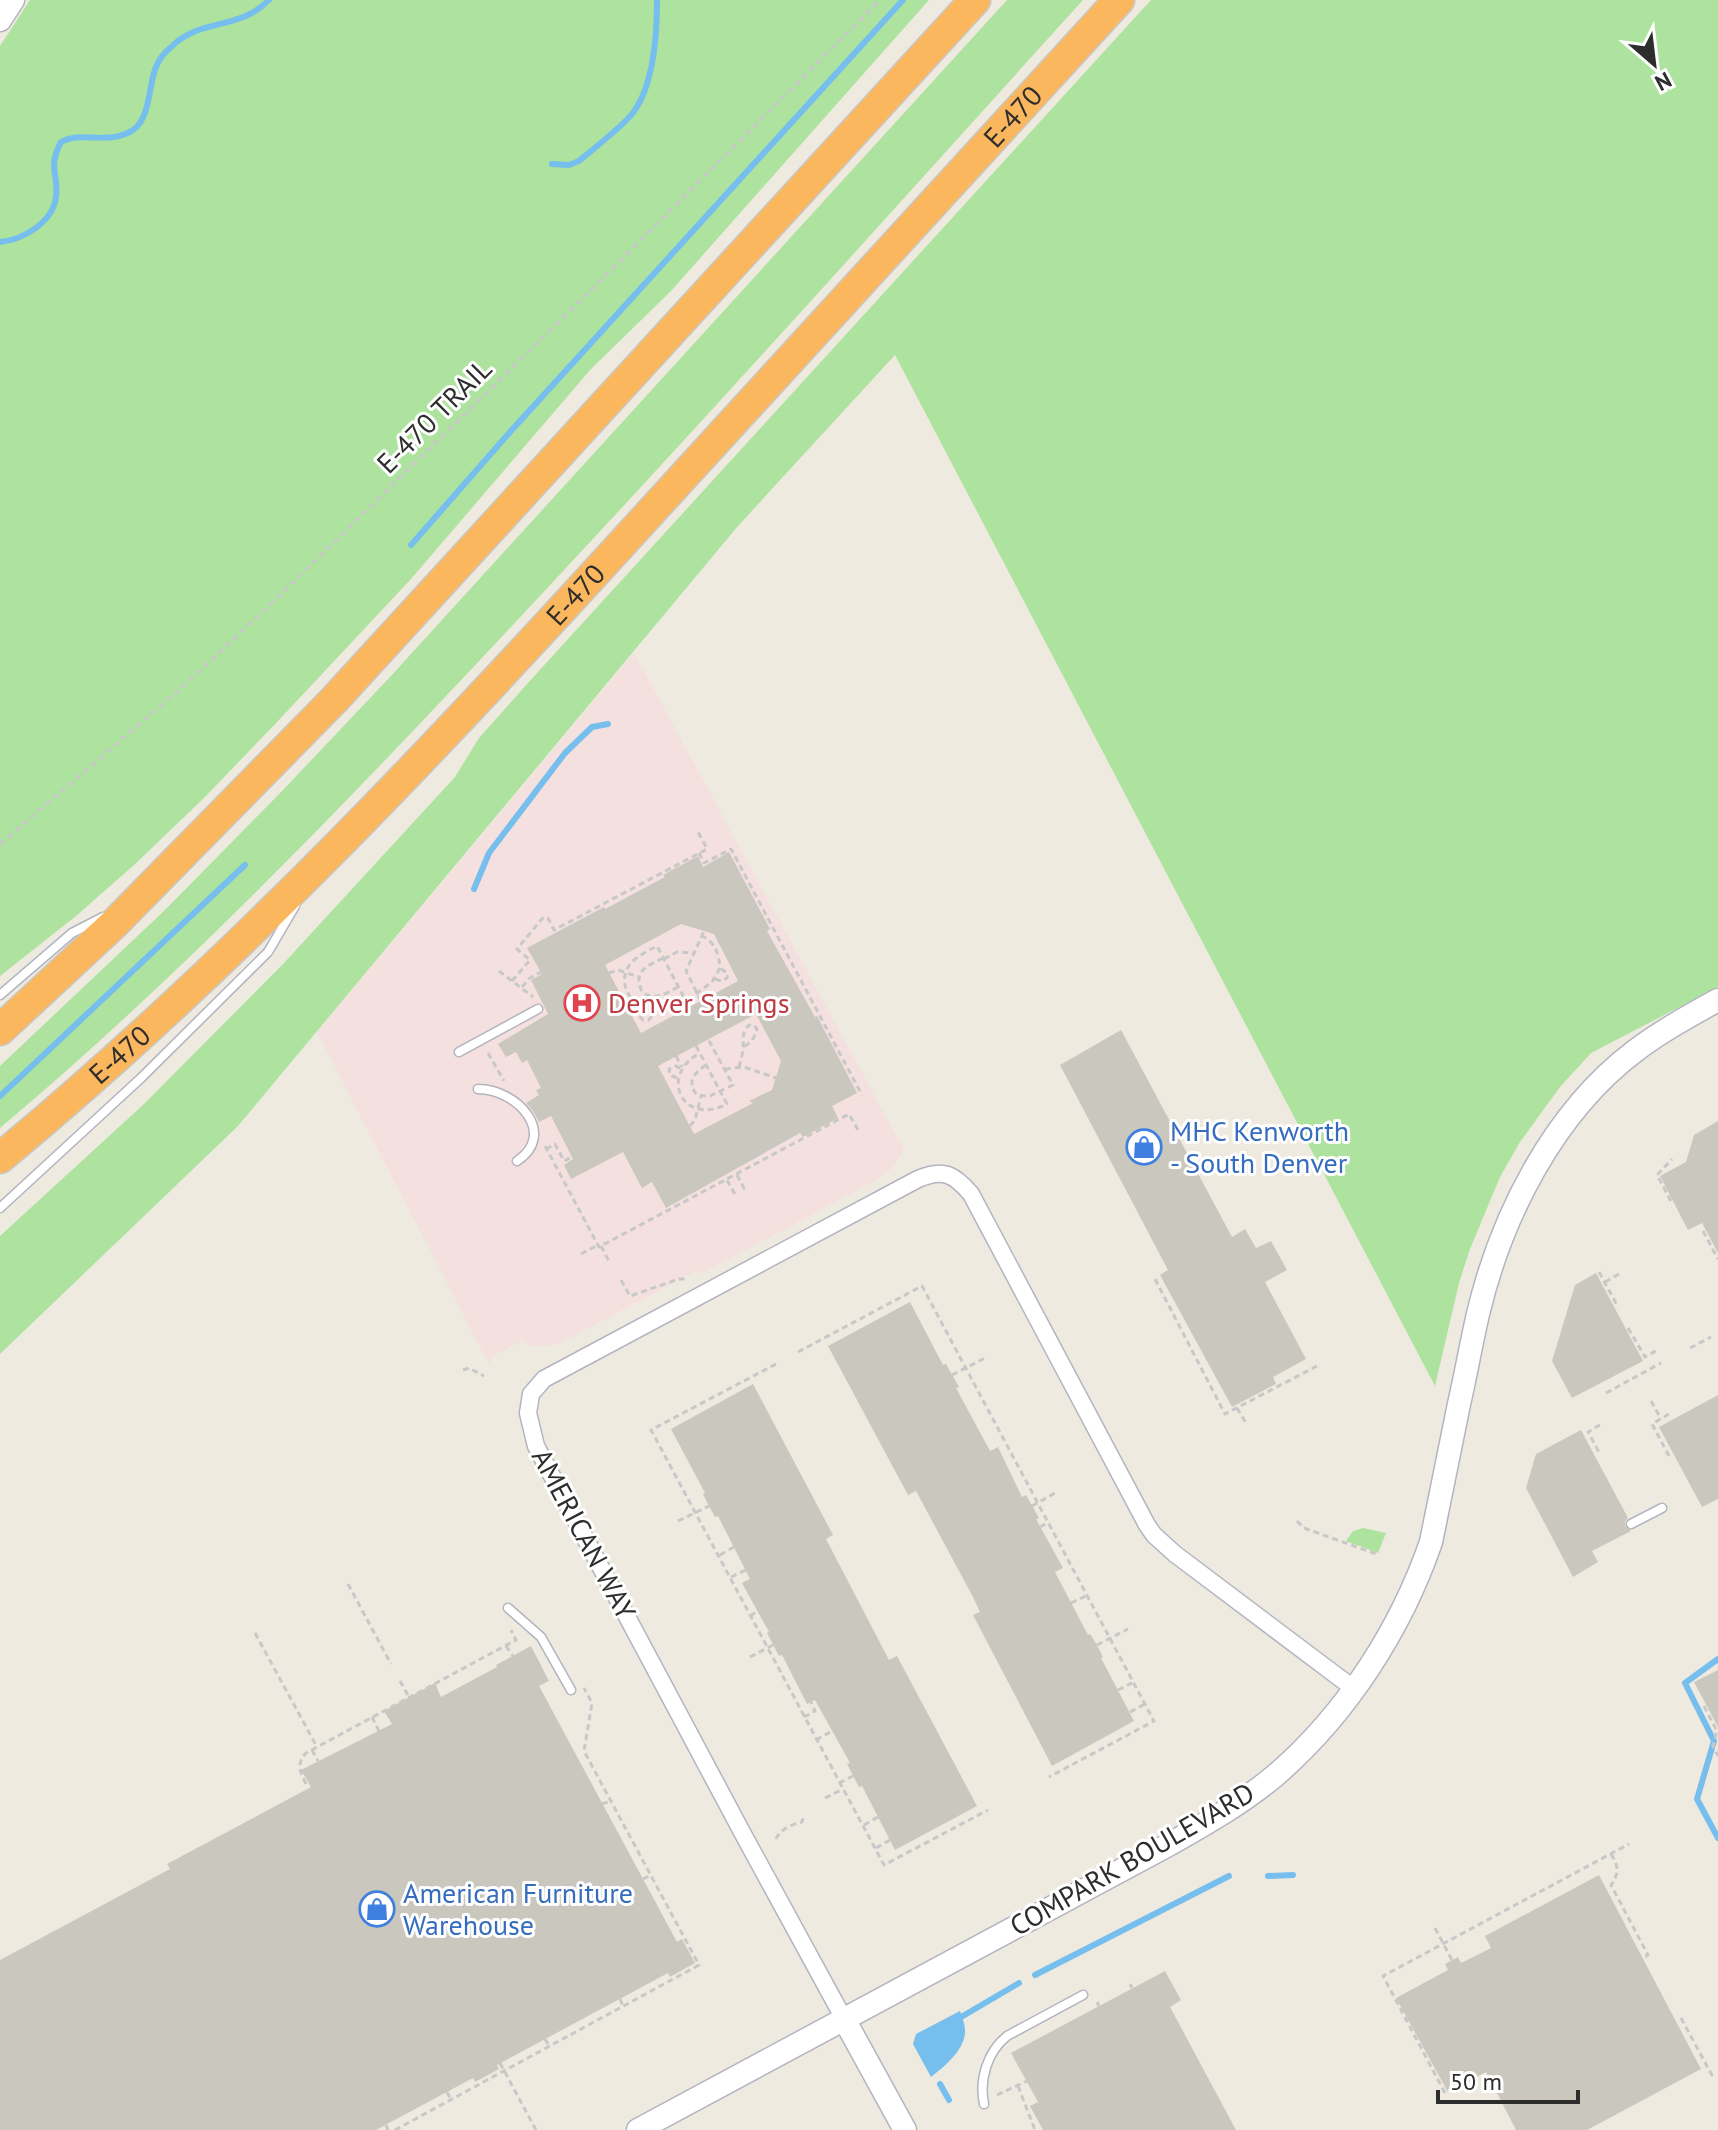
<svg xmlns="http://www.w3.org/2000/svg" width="1718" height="2130" font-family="'PT Sans',sans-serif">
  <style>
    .medical { fill: #f4e0de }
    .green { fill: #ade39e }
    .water { fill: #76beed }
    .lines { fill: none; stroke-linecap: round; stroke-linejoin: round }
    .stream { stroke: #76beed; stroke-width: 6 }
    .building { fill: #cac8be; fill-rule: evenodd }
    .lane-casing { stroke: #b3b4c0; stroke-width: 11 }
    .street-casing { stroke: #b3b4c0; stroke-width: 19 }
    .secondary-casing { stroke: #b3b4c0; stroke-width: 25 }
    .highway-casing { stroke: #c8c8c8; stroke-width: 33 }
    .path { stroke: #c8c8c8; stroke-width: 3; stroke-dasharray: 6 4; stroke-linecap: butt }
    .lane { stroke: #fff; stroke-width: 8 }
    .street { stroke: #fff; stroke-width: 16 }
    .secondary { stroke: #fff; stroke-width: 22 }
    .highway { stroke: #fbb75e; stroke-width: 30 }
    .labels { text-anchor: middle; stroke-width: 6; stroke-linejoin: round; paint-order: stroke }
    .street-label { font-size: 28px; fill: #2d2d2d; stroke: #fff }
    .health-label { font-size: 28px; fill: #be3a42; stroke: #fff; text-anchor: start }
    .shop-label { font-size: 28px; fill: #366cbe; stroke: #fff; text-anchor: start }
  </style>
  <rect width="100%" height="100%" fill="#eeeae0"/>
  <path class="medical" d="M634 653 904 1150 891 1169 878 1179 701 1274 698 1270 558 1344 534 1347 527 1344 523 1340 493 1356 489 1364 317 1032Z"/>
  <g class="green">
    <path d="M30 0H929L671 291 591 369 411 579 278 721 205 797 134 865 76 916 0 976V46Z"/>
    <path d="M1007 0H1083C893 210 704 421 511 627 347 802 183 974 0 1128V1066L165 910 284 789 390 677Z"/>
    <path d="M1151 0H1718V987L1591 1053 1560 1087 1520 1142 1500 1177 1470 1249 1459 1283 1435 1386 895 355 738 526 238 1126 0 1354V1236L144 1104 284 963 455 777 479 738 527 684Z"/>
    <path d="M1363 1528 1386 1533 1378 1553 1346 1541 1353 1531Z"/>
  </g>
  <path class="water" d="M960 2011C962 2017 965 2024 965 2030 966 2049 944 2067 931 2077L913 2044 916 2034Z"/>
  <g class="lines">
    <g class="stream">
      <path d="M552 164 569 165 579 161C593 149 626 124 635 110 654 82 657 33 657 0"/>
      <path d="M0 242C23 240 53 222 56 197 59 173 47 169 61 142 81 130 109 146 133 130 151 117 148 86 156 67 159 59 164 53 171 47 201 17 237 32 269 0"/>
      <path d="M411 545 510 432 903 0"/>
      <path d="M474 889 489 853 565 753 592 727 608 724"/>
      <path d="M0 1096 245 865"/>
      <path d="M1718 1659 1685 1683 1714 1741 1697 1799 1718 1838"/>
      <path d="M1268 1876 1293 1875"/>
      <path d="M1035 1975 1229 1876"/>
      <path d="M956 2020 1019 1983"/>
      <path d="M940 2084 949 2100"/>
    </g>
  </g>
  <g class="building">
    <path d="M729 852 770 929 767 931 815 1017 817 1016 857 1093 832 1106 838 1118 803 1137 800 1133 666 1208 652 1182 642 1188 623 1152 571 1179 564 1165 573 1159 551 1116 539 1122 533 1111 526 1103 539 1095 536 1090 541 1088 527 1060 522 1063 516 1052 506 1057 498 1044 548 1014 531 980 542 974 527 948 604 907 605 909 665 877 663 875 698 856 703 867ZM681 924 714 934 738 981 641 1033 605 965ZM756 1014 781 1061 772 1090 749 1101 753 1103 694 1134 658 1066Z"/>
    <path d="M1121 1030 1232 1237 1245 1229 1256 1248 1271 1241 1287 1270 1265 1282 1306 1359 1273 1377 1276 1384 1232 1407 1160 1275 1168 1270 1060 1065Z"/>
    <path d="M1718 1121V1253L1702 1223 1688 1230 1660 1176 1686 1162 1694 1135Z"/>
    <path d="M1596 1273 1643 1361 1572 1398 1552 1361 1575 1285Z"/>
    <path d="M910 1302 943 1365 946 1364 959 1387 956 1388 990 1451 998 1447 1022 1497 1026 1495 1039 1518 1036 1519 1063 1568 1055 1572 1088 1635 1090 1634 1097 1645 1103 1657 1101 1658 1134 1721 1052 1766 973 1615 980 1612 973 1597 916 1491 908 1495 828 1346Z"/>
    <path d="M753 1384 833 1535 826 1539 889 1660 897 1656 977 1806 895 1850 862 1786 859 1787 847 1764 850 1763 815 1700 807 1704 782 1655 779 1656 767 1633 769 1632 742 1583 750 1579 718 1516 715 1517 709 1506 703 1494 705 1493 671 1429Z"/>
    <path d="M1718 1395V1499L1702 1507 1659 1427Z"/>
    <path d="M1581 1430 1628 1518 1625 1521V1526L1631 1531 1592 1551 1598 1562 1573 1577 1526 1488 1536 1454Z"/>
    <path d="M531 1646 549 1681 539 1686 677 1942 682 1939 695 1963 670 1977 668 1973 497 2065 499 2069 475 2082 473 2078 376 2130H0V1960L170 1869 167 1864 311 1787 301 1770 392 1724 384 1711 435 1683 441 1697 497 1667 496 1665Z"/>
    <path d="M1718 1670V1727L1694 1682Z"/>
    <path d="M1599 1875 1701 2069 1587 2130H1516L1486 2072 1448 2092 1396 1998 1448 1970 1445 1964 1458 1957 1461 1963 1491 1948 1485 1936Z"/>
    <path d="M1165 1971 1181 2000 1170 2007 1236 2130H1043L1030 2106 1038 2102 1011 2053Z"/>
  </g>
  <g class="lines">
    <defs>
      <g id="lane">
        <path d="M0 995 72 933 103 917"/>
        <path d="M459 1052 538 1009"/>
        <path d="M478 1089C517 1089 558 1134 517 1161"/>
        <path d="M0 1208 141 1078 268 952 295 906"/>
        <path d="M1631 1524 1662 1508"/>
        <path d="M508 1608 541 1637 571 1690"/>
        <path d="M984 2104C979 2080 987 2052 1007 2036L1083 1995"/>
      </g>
      <path id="street" d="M844 2019 743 1834 536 1446 528 1413 531 1394 544 1379 918 1179C943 1168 954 1174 971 1194L1147 1525 1154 1535 1175 1554 1353 1688"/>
      <g id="secondary">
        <path d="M0 20 13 0"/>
        <path d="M844 2019 905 2130"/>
        <path d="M638 2130 1170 1844C1207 1823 1244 1802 1277 1774 1347 1713 1401 1629 1431 1542 1440 1496 1450 1450 1459 1404 1466 1374 1471 1344 1478 1314 1501 1217 1553 1113 1635 1051 1660 1032 1689 1016 1718 1000"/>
      </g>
      <g id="highway">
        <path d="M0 1030 114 924 334 700 975 0"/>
        <path id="s1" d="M0 1158C239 960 451 732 660 502 813 335 966 168 1119 0"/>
      </g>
    </defs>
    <use href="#lane" class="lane-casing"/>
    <use href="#street" class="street-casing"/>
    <use href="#secondary" class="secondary-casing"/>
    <use href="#highway" class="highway-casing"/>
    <g class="path">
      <path d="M0 844 178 691 270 605 576 305 880 0"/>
      <path d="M699 853 704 863 731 849 862 1095"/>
      <path d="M663 958C646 967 633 970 642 992 655 1001 665 994 678 987"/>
      <path d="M664 959 677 952 694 953"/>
      <path d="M499 971 533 997"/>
      <path d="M609 973 618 970 639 977"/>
      <path d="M715 979 721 981 727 978 728 974 720 968"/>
      <path d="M512 981 530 960 517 949 541 920 544 917 548 918 554 930 707 849 697 830"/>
      <path d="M522 987 530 978 541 972"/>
      <path d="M696 994 712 982 720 968C719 954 715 942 702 936"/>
      <path d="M685 999C678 1002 669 1008 661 1009 636 1014 614 986 630 964 637 956 648 951 657 946L689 1007"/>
      <path d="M701 1001 686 971 704 931"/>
      <path d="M642 1007 639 1016 643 1020H649L653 1014 654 997"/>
      <path d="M663 1009 668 1018"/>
      <path d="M696 1046 727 1104C684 1127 657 1076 700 1053"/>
      <path d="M488 1053 504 1081"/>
      <path d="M676 1056 682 1067"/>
      <path d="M706 1065C694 1073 686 1082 697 1095L710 1096 733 1085 708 1039"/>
      <path d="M739 1067C740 1062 743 1054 743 1048 744 1037 741 1034 749 1025H754L757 1029C755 1038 751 1042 744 1047"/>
      <path d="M725 1069 744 1067 776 1078"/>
      <path d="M677 1078 670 1075 669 1069 676 1066 681 1069"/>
      <path d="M690 1126 695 1120 701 1096"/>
      <path d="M545 1146 599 1247 849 1114 858 1130"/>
      <path d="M546 1149 555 1144 564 1161 572 1157"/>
      <path d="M737 1175 745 1190"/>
      <path d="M727 1180 735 1194"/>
      <path d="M1671 1201 1657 1175 1672 1159"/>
      <path d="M1703 1231 1718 1259"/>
      <path d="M601 1246 610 1263"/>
      <path d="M581 1254 598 1245"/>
      <path d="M1599 1272 1617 1305"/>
      <path d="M1155 1279 1225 1414 1317 1366"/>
      <path d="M621 1280 630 1296 679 1279H686"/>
      <path d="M1605 1282 1619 1274"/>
      <path d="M1628 1328 1645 1357 1659 1349"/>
      <path d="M1690 1348 1711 1337"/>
      <path d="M798 1352 922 1286 1154 1721 1049 1777"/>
      <path d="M776 1364 651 1430 884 1865 988 1810"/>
      <path d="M463 1370 469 1368 484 1376"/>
      <path d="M952 1375 985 1358"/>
      <path d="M1606 1393 1661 1363"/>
      <path d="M1651 1401 1661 1419"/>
      <path d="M1237 1408 1246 1423"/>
      <path d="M1600 1425 1588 1432 1600 1454"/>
      <path d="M1669 1456 1652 1424 1669 1414"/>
      <path d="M1032 1506 1055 1493"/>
      <path d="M678 1521 709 1506"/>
      <path d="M1297 1521 1304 1528 1379 1555"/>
      <path d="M1040 1527 1049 1522"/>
      <path d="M720 1555 734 1547"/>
      <path d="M731 1577 746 1570"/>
      <path d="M348 1584 391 1664"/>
      <path d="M1071 1603 1088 1595"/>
      <path d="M750 1616 758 1611"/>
      <path d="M255 1633 317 1747"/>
      <path d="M1097 1645 1128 1629"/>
      <path d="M506 1646 513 1656"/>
      <path d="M750 1657 773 1645"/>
      <path d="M400 1681 409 1697"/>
      <path d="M1118 1690 1134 1682"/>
      <path d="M1704 1706 1717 1731 1713 1746 1718 1756"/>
      <path d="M1130 1712 1145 1704"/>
      <path d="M372 1717 379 1731"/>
      <path d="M804 1717 815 1711 811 1702"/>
      <path d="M816 1740 832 1731"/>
      <path d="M312 1750 318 1761"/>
      <path d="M839 1783 853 1776"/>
      <path d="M306 1784C300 1772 296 1764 306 1753L516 1640 511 1630"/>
      <path d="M825 1798 843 1789"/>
      <path d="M602 1804 611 1801"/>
      <path d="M864 1825 878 1817"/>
      <path d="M776 1839C780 1829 793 1824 802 1822L803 1818"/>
      <path d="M876 1848 890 1840"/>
      <path d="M1611 1854C1619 1866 1619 1874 1611 1885L1648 1955 1643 1958"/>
      <path d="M643 1879 651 1875"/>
      <path d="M1435 1928 1452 1960"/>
      <path d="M1130 1984 1132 1988"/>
      <path d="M620 1999 623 2006"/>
      <path d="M1097 2002 1099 2006"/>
      <path d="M1681 2018 1714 2079"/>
      <path d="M545 2039 549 2046"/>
      <path d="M500 2063 536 2130"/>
      <path d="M1018 2086 1035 2130"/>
      <path d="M447 2092 451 2100"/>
      <path d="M1445 2093 1383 1976 1629 1844"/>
      <path d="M997 2095 1027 2081"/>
      <path d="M386 2125 388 2130"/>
      <path d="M395 2130 699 1965 584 1751 592 1703 584 1688"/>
    </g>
    <use href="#lane" class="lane"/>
    <use href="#street" class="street"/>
    <use href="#secondary" class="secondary"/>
    <use href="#highway" class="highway"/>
  </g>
  <defs>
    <symbol id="hospital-ring" viewBox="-11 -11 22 22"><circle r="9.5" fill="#fff" stroke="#e0444e" stroke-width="1.5"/><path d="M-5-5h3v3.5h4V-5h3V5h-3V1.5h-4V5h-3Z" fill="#e0444e"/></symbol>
    <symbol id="shop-ring" viewBox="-11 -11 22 22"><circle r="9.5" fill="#fff" stroke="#3f7fe0" stroke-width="1.5"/><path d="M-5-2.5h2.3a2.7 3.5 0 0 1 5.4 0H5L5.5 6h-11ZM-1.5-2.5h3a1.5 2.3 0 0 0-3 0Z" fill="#3f7fe0"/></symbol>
  </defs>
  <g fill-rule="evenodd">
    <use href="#hospital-ring" x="562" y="983" width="40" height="40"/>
    <use href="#shop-ring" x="1124" y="1127" width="40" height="40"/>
    <use href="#shop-ring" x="357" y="1889" width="40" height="40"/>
  </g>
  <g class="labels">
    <g class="street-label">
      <text dy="10" stroke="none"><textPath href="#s1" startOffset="1454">E-470</textPath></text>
      <text transform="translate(434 416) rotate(-45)" y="10">E-470 TRAIL</text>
      <text dy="10" stroke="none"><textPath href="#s1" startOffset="806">E-470</textPath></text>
      <text dy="10" stroke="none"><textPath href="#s1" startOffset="158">E-470</textPath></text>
      <text transform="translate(584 1534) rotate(62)" y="10">AMERICAN WAY</text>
      <text transform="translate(1132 1859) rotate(-30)" y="10">COMPARK BOULEVARD</text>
    </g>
    <g class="health-label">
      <text x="608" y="1013">Denver Springs</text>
    </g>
    <g class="shop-label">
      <text x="1170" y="1141">MHC Kenworth<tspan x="1170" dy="32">- South Denver</tspan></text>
      <text x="403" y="1903">American Furniture<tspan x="403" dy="32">Warehouse</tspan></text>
    </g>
  </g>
  <g transform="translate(1654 64) rotate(152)" stroke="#ffffff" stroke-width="6" paint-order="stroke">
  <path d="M0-6L14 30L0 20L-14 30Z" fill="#2d2d2d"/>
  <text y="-12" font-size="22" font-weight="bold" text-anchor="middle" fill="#2d2d2d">N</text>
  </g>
  <path d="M1438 2090v12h140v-12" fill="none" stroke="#2d2d2d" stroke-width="4"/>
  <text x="1450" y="2090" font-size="24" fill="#2d2d2d" stroke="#ffffff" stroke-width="6" paint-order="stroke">50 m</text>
</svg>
